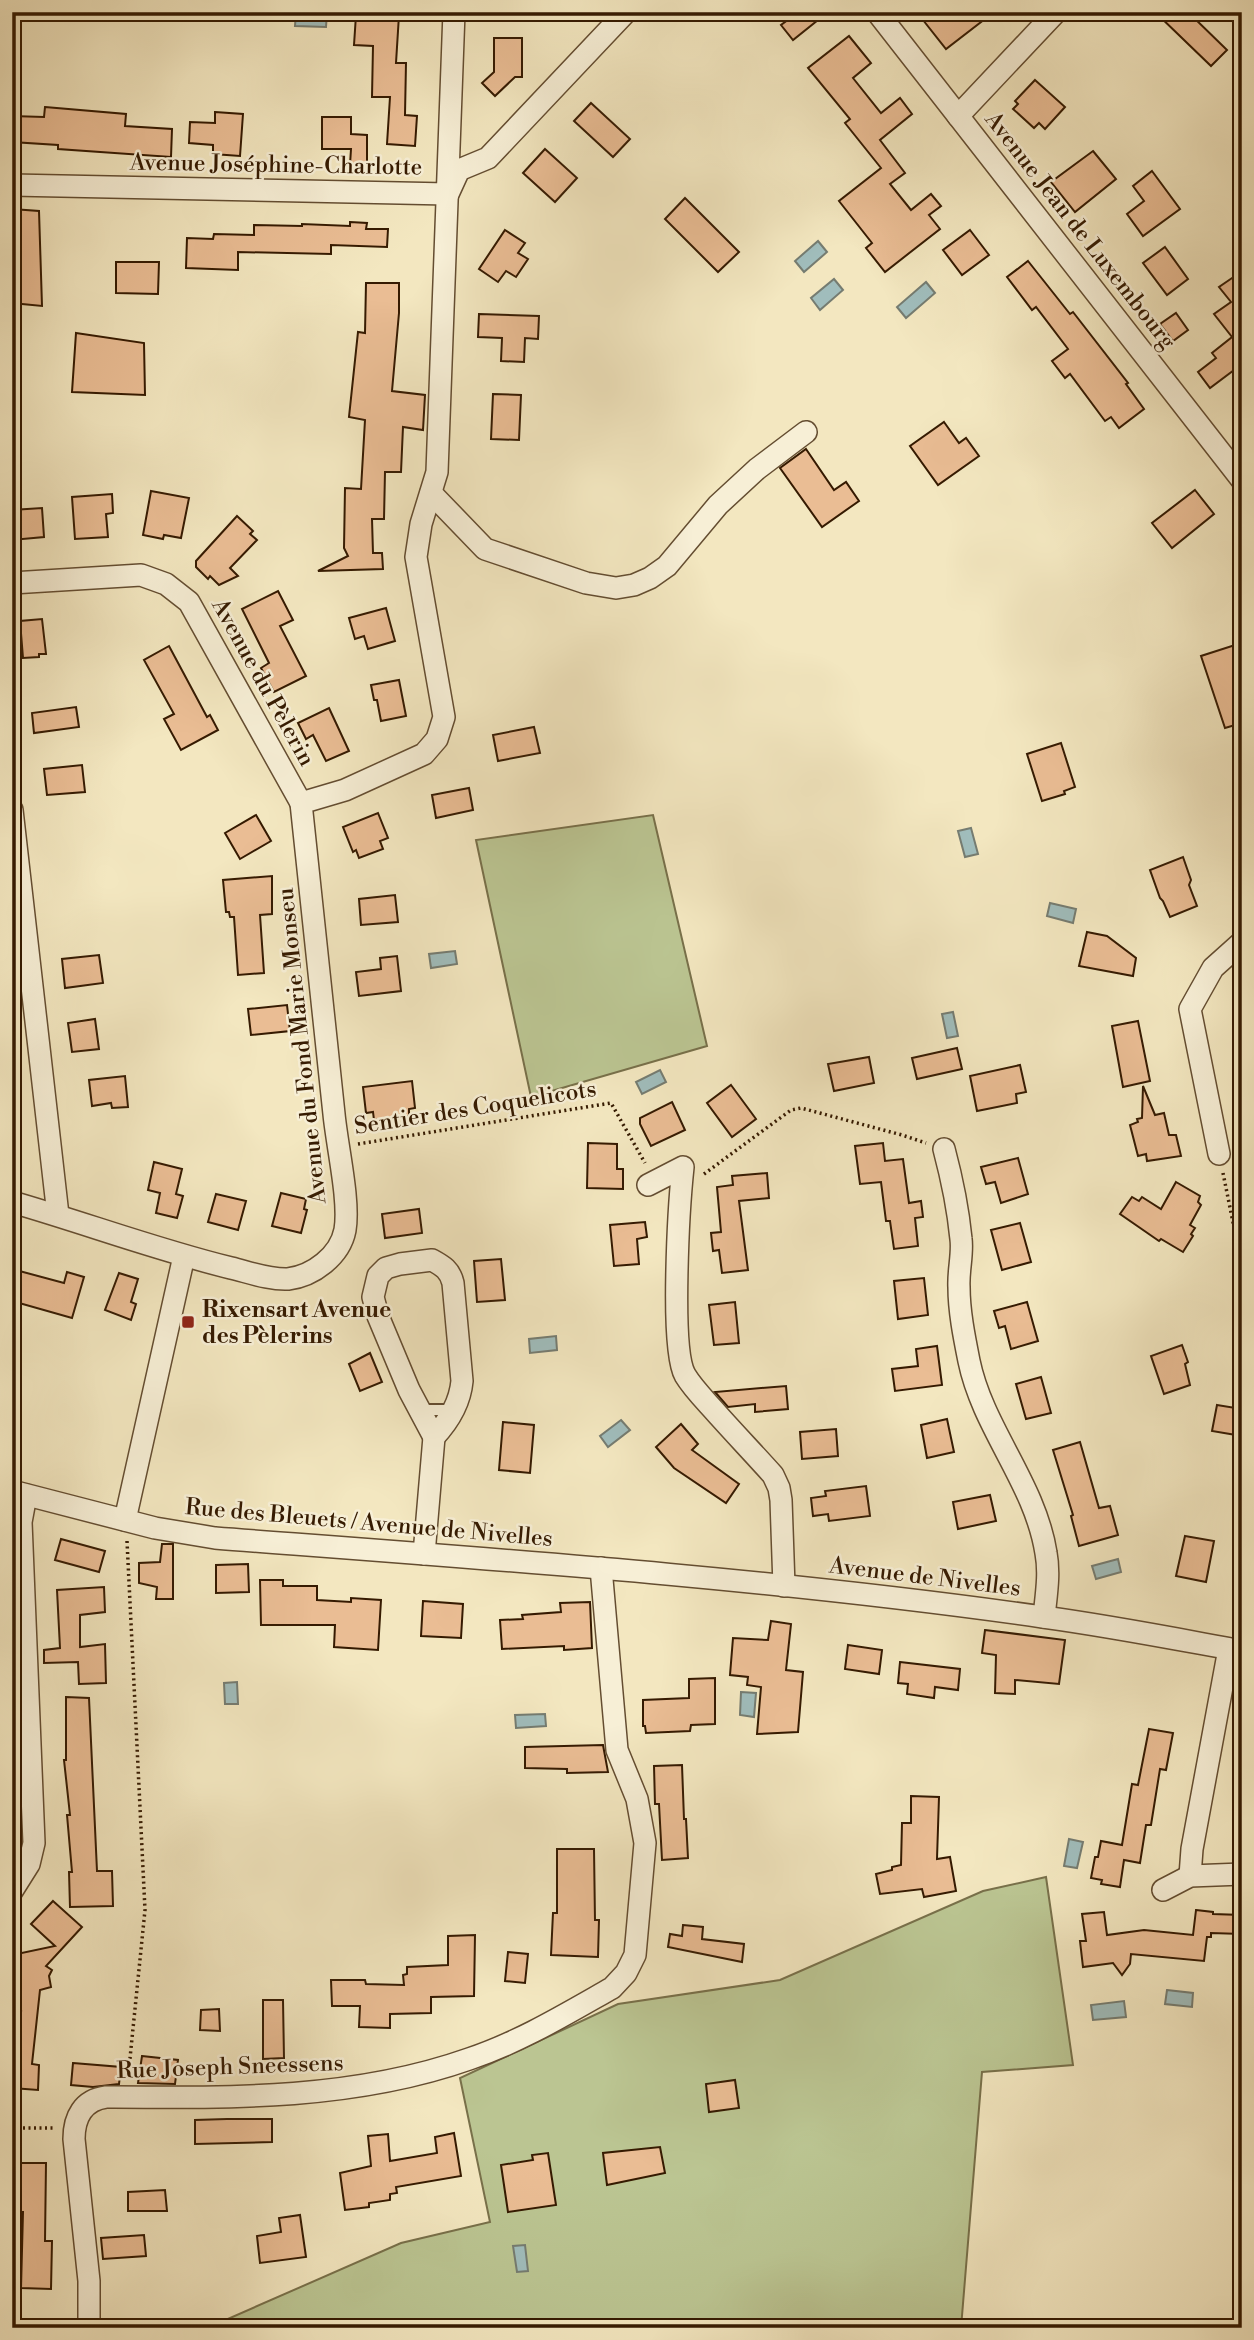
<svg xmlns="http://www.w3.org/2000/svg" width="1254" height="2340" font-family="'Libre Bodoni',serif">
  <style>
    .green { fill: #bbc592; stroke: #78704a; stroke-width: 2 }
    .water { fill: #a0bdbc; stroke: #757c71; stroke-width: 2 }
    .building { fill: #eabd94; stroke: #351a01; stroke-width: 2 }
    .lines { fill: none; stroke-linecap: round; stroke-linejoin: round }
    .service-casing { stroke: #644d31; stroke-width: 14 }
    .minor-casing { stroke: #644d31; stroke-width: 24 }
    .path { stroke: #351a01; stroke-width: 3.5; stroke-dasharray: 2 3.5; stroke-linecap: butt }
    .service { stroke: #f7efd6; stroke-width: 10 }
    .minor { stroke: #f7efd6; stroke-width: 21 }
    .poi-dot { fill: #8f2418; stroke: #f7efd6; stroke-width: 2.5 }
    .labels { text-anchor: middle; stroke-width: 5; stroke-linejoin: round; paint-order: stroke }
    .street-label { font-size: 23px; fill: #351a01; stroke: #f7efd6 }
    .poi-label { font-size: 23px; font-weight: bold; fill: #351a01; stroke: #f7efd6; text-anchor: start }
  </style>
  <rect width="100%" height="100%" fill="#f3e7c0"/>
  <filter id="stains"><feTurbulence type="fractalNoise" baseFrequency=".00286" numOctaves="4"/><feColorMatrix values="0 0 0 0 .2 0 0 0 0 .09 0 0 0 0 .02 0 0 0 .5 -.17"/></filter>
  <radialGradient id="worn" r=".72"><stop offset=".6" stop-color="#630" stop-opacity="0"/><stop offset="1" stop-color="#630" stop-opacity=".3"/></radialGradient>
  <g class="green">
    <path d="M653 815 707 1046 531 1097 476 840Z"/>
    <path d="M1046 1877 1073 2065 982 2072 961 2328H221L214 2325 401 2243 490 2222 460 2078 618 2004 780 1980 983 1891Z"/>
  </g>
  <g class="water">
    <path d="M296 12 327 13 326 27 295 26Z"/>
    <path d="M818 241 827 252 804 272 795 261Z"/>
    <path d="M834 279 843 290 820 310 811 298Z"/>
    <path d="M926 282 935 293 906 318 897 307Z"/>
    <path d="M971 828 978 854 965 857 958 831Z"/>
    <path d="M1050 903 1076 909 1073 923 1047 916Z"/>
    <path d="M455 951 457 964 431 968 429 954Z"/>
    <path d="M953 1012 958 1036 947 1038 942 1014Z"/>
    <path d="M660 1070 666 1082 642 1094 636 1082Z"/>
    <path d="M556 1336 557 1350 530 1353 529 1339Z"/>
    <path d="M621 1420 630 1430 608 1447 600 1436Z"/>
    <path d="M1118 1559 1121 1572 1096 1579 1092 1566Z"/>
    <path d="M237 1682 238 1704H225L224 1683Z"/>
    <path d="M741 1692 756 1693 754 1717 740 1715Z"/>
    <path d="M545 1714 546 1726 516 1728 515 1715Z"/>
    <path d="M1069 1839 1083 1842 1077 1868 1064 1866Z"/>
    <path d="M1167 1990 1193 1993 1192 2007 1165 2004Z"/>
    <path d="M1124 2001 1126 2017 1093 2020 1091 2005Z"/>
    <path d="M525 2245 528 2271 517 2272 513 2246Z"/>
  </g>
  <g class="building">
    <path d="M784 12H828L793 40 781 25 789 19Z"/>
    <path d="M933 12H994L946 49 923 20Z"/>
    <path d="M1155 12H1188L1227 50 1211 66Z"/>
    <path d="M370 13 399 15 396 63H406L405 115 417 116 415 146 387 144 390 97H372L373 46 354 45 356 15 370 16Z"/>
    <path d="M849 36 871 63 853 78 881 113 900 98 912 114 880 140 905 173 890 184 911 210 931 194 941 206 929 215 940 229 885 272 866 248 872 243 839 201 881 168 845 123 850 119 808 68Z"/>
    <path d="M494 38H522V77H515L495 96 482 83 494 72Z"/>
    <path d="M1035 80 1065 107 1045 129 1039 123 1034 128 1013 109 1018 104 1015 101Z"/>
    <path d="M591 103 630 139 613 157 574 121Z"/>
    <path d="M45 107 126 114 125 126 172 129 171 157 58 149V145L12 142V116L44 117Z"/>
    <path d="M215 112 243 114 240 156 213 154V145L189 143 190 122 215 123Z"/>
    <path d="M322 117H351V134L367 135V165H350L351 149H322Z"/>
    <path d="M545 149 577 178 555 202 523 173Z"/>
    <path d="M1093 151 1116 179 1075 212 1051 182Z"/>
    <path d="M1152 171 1180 209 1143 236 1127 214 1144 201 1133 186Z"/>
    <path d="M685 198 739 252 718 272 665 219Z"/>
    <path d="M12 209 39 211 42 306 12 303Z"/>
    <path d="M350 222 367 223 366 229H388L387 247 331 245V254L238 252V270L186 268 187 238 213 239 214 234 254 235V225L302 226V224L350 226Z"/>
    <path d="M505 230 525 243 518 253 528 259 516 277 506 271 498 282 479 269Z"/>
    <path d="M970 230 989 255 962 275 943 250Z"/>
    <path d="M1165 247 1188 279 1167 295 1143 263Z"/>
    <path d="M1028 261 1070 314 1073 312 1128 383 1126 384 1144 409 1119 428 1111 417 1105 421 1070 374 1065 378 1052 361 1068 349 1036 307 1032 310 1007 277Z"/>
    <path d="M116 262H159L158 294 116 293Z"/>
    <path d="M1235 276 1242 285V364L1210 388 1198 372 1216 358 1212 353 1232 337 1214 314 1231 302 1219 287Z"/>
    <path d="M366 283H399V313L392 391 425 395 423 430 403 427 401 472H385L384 519H372L373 553H382L383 569 318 571 348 556 344 548 345 488 361 489 365 420 349 417 358 332 365 333Z"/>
    <path d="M1176 313 1188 330 1173 341 1160 324Z"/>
    <path d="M479 314 539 316 538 339 525 338 524 362 501 361 502 338 478 337Z"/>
    <path d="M76 333 144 343 145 395 72 392Z"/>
    <path d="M493 394 521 395 519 440 491 439Z"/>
    <path d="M944 422 959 443 966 438 979 456 938 485 910 446Z"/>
    <path d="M806 449 834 490 846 482 859 501 822 527 780 468Z"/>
    <path d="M1195 490 1214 514 1172 548 1152 523Z"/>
    <path d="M151 491 189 498 181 538 164 535 163 539 143 535Z"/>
    <path d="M112 494 113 513 106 514 108 537 75 539 72 497Z"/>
    <path d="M42 508 44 537 12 540V510Z"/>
    <path d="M237 516 253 531 250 534 257 540 230 568 238 576 219 585 210 576 208 579 196 567V561Z"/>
    <path d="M278 591 293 620 280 626 306 676 274 692 261 668 269 663 242 609Z"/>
    <path d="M386 608 395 641 368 649 364 636 355 639 349 618Z"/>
    <path d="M42 619 46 654H39V657L23 658 20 621Z"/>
    <path d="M1235 645 1242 667V723L1225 728 1201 656Z"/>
    <path d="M169 646 207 717 210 715 218 730 181 750 164 719 174 714 144 660Z"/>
    <path d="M399 680 406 716 381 721 377 700H374L371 685Z"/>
    <path d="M76 707 79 727 34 733 32 713Z"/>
    <path d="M329 708 349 751 326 761 313 735 306 739 298 723Z"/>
    <path d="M534 727 540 753 498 761 493 735Z"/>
    <path d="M1061 743 1075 787 1064 791 1065 794 1042 801 1027 754Z"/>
    <path d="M82 765 85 792 47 795 44 769Z"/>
    <path d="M469 788 473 810 436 818 432 795Z"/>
    <path d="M378 813 388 838 380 841 383 849 359 858 356 850 353 852 343 827Z"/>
    <path d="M256 815 271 841 240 859 225 833Z"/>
    <path d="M1183 857 1191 880 1189 885 1197 906 1170 917 1163 901 1160 898 1150 870Z"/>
    <path d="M272 876V914L260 915 264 973 238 975 234 917H230L229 912H226L223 880Z"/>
    <path d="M395 895 398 922 361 925 359 899Z"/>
    <path d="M1087 932 1107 936 1136 958 1133 976 1079 966Z"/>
    <path d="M99 955 103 983 65 988 62 959Z"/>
    <path d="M397 956 401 991 359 996 356 972 381 969 380 958Z"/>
    <path d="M287 1005 290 1031 251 1035 248 1009Z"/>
    <path d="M95 1019 99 1049 72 1052 68 1023Z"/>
    <path d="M1138 1021 1150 1081 1123 1087 1112 1026Z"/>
    <path d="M957 1048 962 1069 917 1079 912 1058Z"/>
    <path d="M869 1057 874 1083 834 1091 828 1064Z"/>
    <path d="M1020 1065 1026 1092 1016 1094 1017 1103 977 1111 970 1076Z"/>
    <path d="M125 1076 128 1107 112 1108 111 1103 92 1106 89 1080Z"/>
    <path d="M412 1081 415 1108 409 1109V1116L374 1120 373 1112 366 1113 363 1087Z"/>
    <path d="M731 1085 756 1119 732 1137 707 1103Z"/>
    <path d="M1143 1086 1155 1115 1164 1113 1169 1135H1176L1181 1156 1147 1161 1146 1154 1138 1156 1130 1125 1138 1122 1137 1119 1142 1118Z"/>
    <path d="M672 1102 685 1130 651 1146 640 1124V1118Z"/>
    <path d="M588 1143 617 1144V1169H623V1189L587 1188Z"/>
    <path d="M883 1143 885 1161 903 1159 909 1203 921 1201 923 1217 915 1218 918 1246 894 1249 890 1221H886L881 1182 860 1184 855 1146Z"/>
    <path d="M1018 1158 1028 1194 1001 1203 995 1182 986 1184 981 1167Z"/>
    <path d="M154 1162 182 1169 176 1194 183 1196 177 1218 156 1213 160 1193 148 1190Z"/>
    <path d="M767 1173 769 1198 739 1201 748 1270 722 1273 719 1250 713 1251 711 1233 721 1232 717 1187 733 1185 732 1176Z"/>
    <path d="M1176 1182 1200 1196 1198 1202 1201 1205 1190 1225 1195 1228 1191 1234 1193 1236 1183 1252 1161 1239 1159 1241 1120 1214 1132 1197 1139 1201 1142 1197 1161 1209Z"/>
    <path d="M281 1193 306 1199 304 1209 307 1210 301 1233 272 1226Z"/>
    <path d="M216 1194 246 1201 238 1230 208 1222Z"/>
    <path d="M419 1209 422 1233 385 1238 382 1214Z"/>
    <path d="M645 1222 647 1237 637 1239 639 1264 614 1266 610 1225Z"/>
    <path d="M1020 1223 1031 1262 1002 1270 991 1230Z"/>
    <path d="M501 1259 505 1300 477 1302 474 1261Z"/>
    <path d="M12 1269 64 1283 67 1272 84 1277 72 1318 12 1301Z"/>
    <path d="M119 1273 138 1279 131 1302 136 1304 131 1320 105 1310Z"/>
    <path d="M924 1278 928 1315 898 1319 894 1281Z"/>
    <path d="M735 1302 739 1343 714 1345 709 1305Z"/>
    <path d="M1027 1302 1038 1341 1011 1349 1005 1326 999 1328 994 1311Z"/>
    <path d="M1182 1345 1188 1362 1185 1364 1190 1385 1164 1394 1151 1356Z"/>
    <path d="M937 1346 942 1385 895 1391 892 1369 918 1366 916 1349Z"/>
    <path d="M370 1353 382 1382 360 1391 349 1364Z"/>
    <path d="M1041 1377 1051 1413 1026 1419 1016 1384Z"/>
    <path d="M786 1386 788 1409 755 1412V1404L728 1407 715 1392Z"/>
    <path d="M1217 1405 1242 1409V1436L1212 1431Z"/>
    <path d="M947 1419 954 1452 927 1458 921 1425Z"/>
    <path d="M503 1422 534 1425 530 1473 499 1470Z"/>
    <path d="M681 1424 698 1444 692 1450 739 1484 726 1503 674 1468 656 1447Z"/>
    <path d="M836 1429 838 1456 802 1459 800 1432Z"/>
    <path d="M1080 1442 1099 1508 1110 1506 1118 1535 1079 1546 1071 1516 1073 1515 1053 1450Z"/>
    <path d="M866 1486 870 1516 829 1521 828 1514 813 1516 811 1498 826 1496 825 1491Z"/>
    <path d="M990 1495 996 1521 958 1529 953 1502Z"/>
    <path d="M1185 1536 1214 1541 1206 1582 1176 1576Z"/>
    <path d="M61 1539 105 1551 99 1572 55 1560Z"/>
    <path d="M162 1544H173V1599H156L157 1587 139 1583V1563L160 1562Z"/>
    <path d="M248 1564 249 1592 216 1593V1565Z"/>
    <path d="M260 1580H283V1586H317V1600L351 1602V1598L381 1600 378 1650 334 1647 335 1625H261Z"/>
    <path d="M104 1587 105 1612 80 1615V1647L105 1644 106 1683 79 1684 78 1662 44 1663V1650L60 1648 57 1590Z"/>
    <path d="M423 1601 463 1604 461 1638 421 1636Z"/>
    <path d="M590 1602 592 1648 564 1650V1646L502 1649 500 1620 523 1619 522 1615 561 1612 560 1603Z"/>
    <path d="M771 1621 791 1624 786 1670 803 1672 798 1732 757 1734 761 1687 747 1685 748 1677 730 1675 733 1638 768 1640Z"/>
    <path d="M985 1630 1065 1640 1059 1684 1015 1680V1694L995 1693 996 1655 982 1653Z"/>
    <path d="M848 1645 882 1650 879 1674 845 1669Z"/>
    <path d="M900 1662 960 1669 958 1690 935 1687 934 1698 907 1694 908 1684 898 1683Z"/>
    <path d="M715 1678V1724L691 1725 690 1731 646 1733 645 1726H643V1700L689 1698V1679Z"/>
    <path d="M66 1697 89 1698 97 1871H112L113 1906 70 1907 69 1872H72L67 1815H70L64 1760H66Z"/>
    <path d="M1149 1729 1173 1733 1166 1770 1160 1769 1151 1825H1146L1140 1863 1124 1860 1120 1887 1101 1884 1102 1880 1091 1878 1095 1857H1098L1101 1841 1122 1845 1132 1784 1138 1785Z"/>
    <path d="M603 1745 608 1772 567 1773V1769L525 1768V1747Z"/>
    <path d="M682 1765 684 1819H686L688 1858 662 1860 659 1804H655L654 1766Z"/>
    <path d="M911 1796 939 1797 937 1859 950 1857 956 1891 924 1897 922 1889 880 1894 876 1874 892 1870V1867L901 1865 902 1823H911Z"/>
    <path d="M557 1849H594L595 1920H599L598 1957 551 1955 553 1913H557Z"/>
    <path d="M53 1901 82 1927 46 1966 52 1970 49 1976 51 1987 40 1990 32 2064 39 2065 38 2090 12 2088V2009L21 2010 12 1972V1955L55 1946 31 1924Z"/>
    <path d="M1196 1910 1213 1912V1914L1242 1915V1934L1211 1933V1937H1207L1204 1961 1131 1954 1130 1964 1122 1975 1113 1963 1083 1967 1080 1941H1086L1082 1914 1104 1912 1107 1935 1144 1930 1193 1935Z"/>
    <path d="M683 1925 703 1927 702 1939 744 1944 742 1962 668 1947 670 1934 682 1936Z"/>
    <path d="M475 1935 474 1996 431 1997V2013L390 2014V2028L359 2027 360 2006H332L331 1980H365L366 1984 404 1985 403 1975 407 1974V1967L448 1965V1936Z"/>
    <path d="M508 1952 528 1954 525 1983 505 1981Z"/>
    <path d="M263 2000H283L284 2058 263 2059Z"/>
    <path d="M219 2009 220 2031 200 2030 201 2010Z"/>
    <path d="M142 2056 178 2060 175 2084 138 2083Z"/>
    <path d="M73 2063 121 2067 119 2084 93 2087 71 2085Z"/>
    <path d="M735 2080 739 2108 709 2112 706 2084Z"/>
    <path d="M227 2119H272V2142L195 2144V2120Z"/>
    <path d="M454 2133 461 2176 396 2187 397 2193 390 2194V2200L369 2203V2207L345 2210 340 2173 371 2166 368 2136 388 2134 390 2161 437 2153 435 2137Z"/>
    <path d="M660 2147 665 2173 607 2185 603 2153Z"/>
    <path d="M548 2153 556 2205 508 2212 501 2165 533 2160 532 2155Z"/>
    <path d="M20 2163H46L45 2241H52L51 2289 21 2288 23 2212H19Z"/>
    <path d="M165 2190 167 2211H128V2192Z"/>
    <path d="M300 2215 306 2257 260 2263 257 2236 281 2232 279 2218Z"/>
    <path d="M144 2235 146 2256 103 2259 101 2238Z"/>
  </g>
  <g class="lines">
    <defs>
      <path id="service" d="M420 1410H454"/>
      <g id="minor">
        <path d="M877 12 1242 480"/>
        <path d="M958 116 1056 12"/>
        <path d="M12 185 448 194 459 170 488 158 626 12"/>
        <path d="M431 493 485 549 586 583 616 588 634 585 650 578 667 566 718 505 757 469 806 432"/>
        <path d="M12 583 141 575 166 584 189 602 301 803"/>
        <path d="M12 810 58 1215"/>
        <path d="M944 1149C952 1179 958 1208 961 1239 963 1254 958 1271 959 1287 959 1311 964 1336 969 1361 983 1429 1035 1483 1046 1553 1050 1574 1046 1596 1044 1617"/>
        <path d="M1219 1154 1190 1009 1213 968 1242 942"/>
        <path d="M648 1185 683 1167C679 1204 670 1348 685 1375 694 1390 708 1403 719 1416 737 1436 755 1455 773 1475L779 1488 781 1500 784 1586"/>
        <path d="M12 1202C85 1223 157 1250 231 1268 248 1272 270 1280 288 1279 313 1276 340 1256 345 1230 350 1201 337 1146 334 1114 323 1011 312 907 301 803L345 790 424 754 437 739 444 717 416 557 421 524 437 472 454 12"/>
        <path d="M432 1260C443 1266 450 1270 453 1283L462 1381C460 1403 449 1421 434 1437L409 1390 378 1316 373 1297 378 1276 386 1268 400 1264Z"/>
        <path d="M12 1491 155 1528 215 1538C491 1559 769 1578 1043 1617 1110 1626 1176 1639 1242 1651"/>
        <path d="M125 1520 184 1256"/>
        <path d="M424 1554 434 1437"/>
        <path d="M1190 1876 1192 1849 1229 1649"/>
        <path d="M1163 1890 1190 1876 1242 1874"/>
        <path d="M12 1891 29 1864 34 1843 21 1522 26 1495"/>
        <path d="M89 2328V2281L74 2139C74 2117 83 2100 106 2097 228 2098 353 2100 469 2059 520 2042 566 2014 612 1988L626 1973 635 1955 645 1843 637 1799 617 1750 601 1568"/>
      </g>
    </defs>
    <use href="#service" class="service-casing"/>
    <use href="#minor" class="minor-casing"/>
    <g class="path">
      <path d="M358 1144 611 1103 645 1163"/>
      <path d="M1223 1173 1242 1267"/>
      <path d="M704 1174 791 1110 801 1108 902 1135 926 1143"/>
      <path d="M127 1541 145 1910 128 2078"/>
      <path d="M12 2128H56"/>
    </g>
    <use href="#service" class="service"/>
    <use href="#minor" class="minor"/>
  </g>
  <rect class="poi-dot" x="181" y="1315" width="14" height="14" rx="3.5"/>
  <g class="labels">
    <g class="street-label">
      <text transform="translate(276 164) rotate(1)" y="8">Avenue Joséphine-Charlotte</text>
      <text transform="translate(1081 230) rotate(52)" y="8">Avenue Jean de Luxembourg</text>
      <text transform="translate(264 682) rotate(61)" y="8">Avenue du Pèlerin</text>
      <text transform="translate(301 1046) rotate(-96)" y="8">Avenue du Fond Marie Monseu</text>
      <text transform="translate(475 1107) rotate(-9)" y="8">Sentier des Coquelicots</text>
      <text transform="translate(369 1522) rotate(5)" y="8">Rue des Bleuets / Avenue de Nivelles</text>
      <text transform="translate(925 1576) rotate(7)" y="8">Avenue de Nivelles</text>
      <text transform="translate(230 2066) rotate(-2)" y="8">Rue Joseph Sneessens</text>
    </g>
    <g class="poi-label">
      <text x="202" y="1317">Rixensart Avenue<tspan x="202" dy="26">des Pèlerins</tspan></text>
    </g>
  </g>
  <rect width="1254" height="2340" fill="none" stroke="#f3e7c0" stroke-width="42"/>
  <rect x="14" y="14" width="1226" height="2312" fill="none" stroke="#351a01" stroke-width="3.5"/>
  <rect x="21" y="21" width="1212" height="2298" fill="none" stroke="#351a01" stroke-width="2"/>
  <rect width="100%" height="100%" filter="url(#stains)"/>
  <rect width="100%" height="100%" fill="url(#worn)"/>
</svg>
